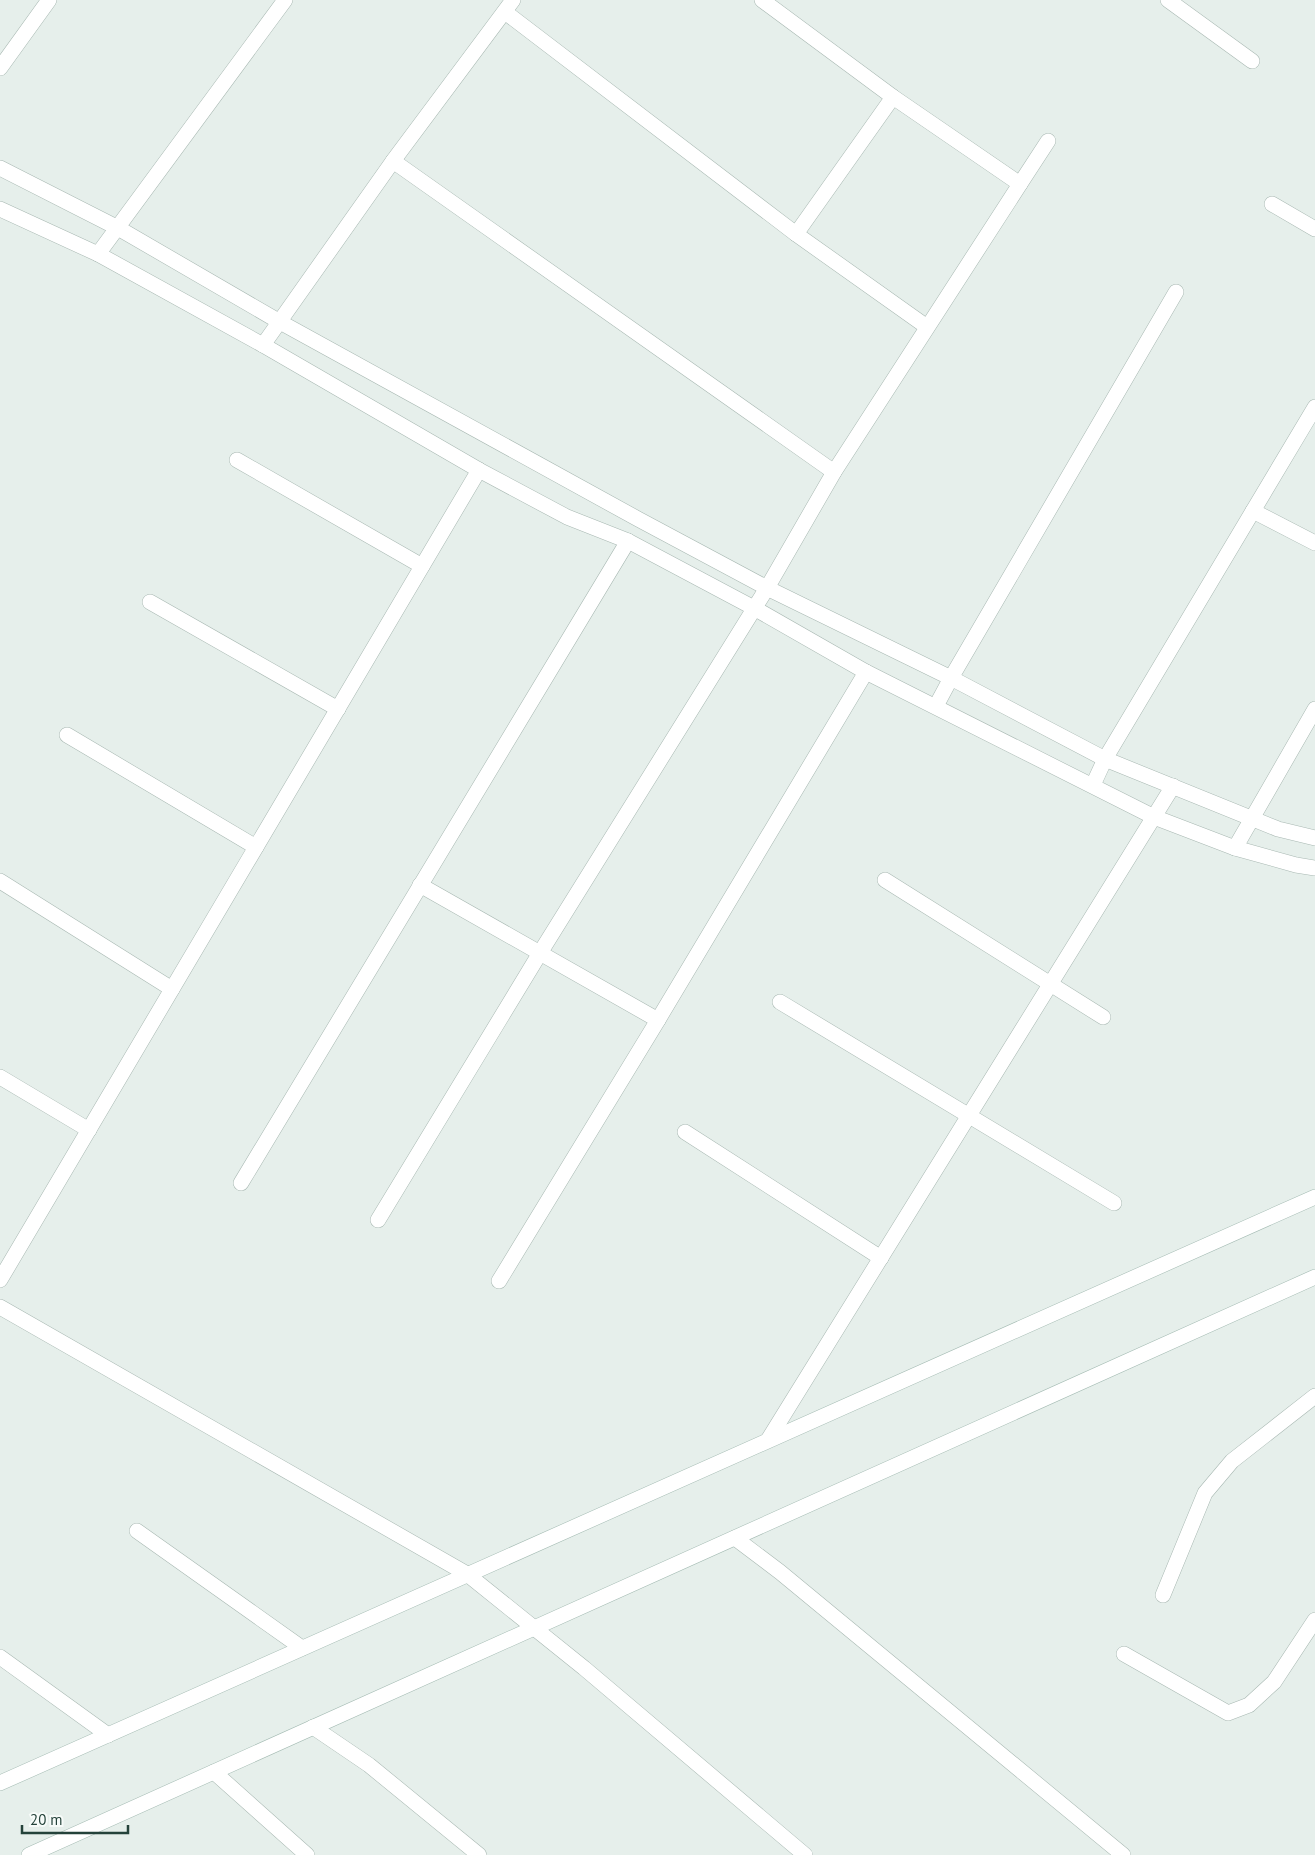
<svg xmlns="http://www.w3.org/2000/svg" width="1315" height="1855" font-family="'PT Sans',sans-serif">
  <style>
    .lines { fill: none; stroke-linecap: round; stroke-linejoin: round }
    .minor-casing { stroke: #a8b8b2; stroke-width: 16 }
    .tertiary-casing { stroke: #a8b8b2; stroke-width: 16 }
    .secondary-casing { stroke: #a4bbb3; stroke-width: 16 }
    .minor { stroke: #fff; stroke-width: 15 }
    .tertiary { stroke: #fff; stroke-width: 15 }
    .secondary { stroke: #fff; stroke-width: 15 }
  </style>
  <rect width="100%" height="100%" fill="#e6efeb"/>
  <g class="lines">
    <defs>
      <g id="minor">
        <path d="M1168 0 1252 61"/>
        <path d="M505 12 796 234 927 327"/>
        <path d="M0 68 49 0"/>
        <path d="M393 161 834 472"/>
        <path d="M1020 184 1048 141"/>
        <path d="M1272 204 1315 229"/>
        <path d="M796 234 893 97"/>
        <path d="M98 254 285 0"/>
        <path d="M263 345 393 161 513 0"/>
        <path d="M237 460 422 566"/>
        <path d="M1253 511 1315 543"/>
        <path d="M150 602 338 709"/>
        <path d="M936 706 951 678 1176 292"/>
        <path d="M67 735 256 847"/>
        <path d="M1093 785 1105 759 1315 407"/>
        <path d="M1235 848 1315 709"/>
        <path d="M885 880 1103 1017"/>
        <path d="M0 881 172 989"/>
        <path d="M420 885 658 1020"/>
        <path d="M780 1002 1114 1203"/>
        <path d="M0 1077 89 1130"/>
        <path d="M685 1132 881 1258"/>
        <path d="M241 1183 628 541"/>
        <path d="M378 1220 540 953 767 588 834 472 1020 184 893 97 762 0"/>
        <path d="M0 1280 479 470"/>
        <path d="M499 1281 658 1020 866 672"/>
        <path d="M0 1307 467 1574 584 1668 805 1855"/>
        <path d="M768 1440 1173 786"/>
        <path d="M137 1531 302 1648"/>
        <path d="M735 1538 780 1572 1123 1855"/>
        <path d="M1163 1595 1205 1493 1232 1461 1315 1396"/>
        <path d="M1124 1654 1228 1713 1249 1705 1274 1682 1315 1620"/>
        <path d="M0 1657 108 1735"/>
        <path d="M313 1727 369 1765 479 1855"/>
        <path d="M214 1772 307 1855"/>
      </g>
      <g id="tertiary">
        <path d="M0 168 118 228 280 322 638 519 767 588 951 678 1105 759 1278 829 1315 838"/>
        <path d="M0 209 98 254 263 345 479 470 567 517 628 541 754 608 866 672 1154 817 1235 848 1296 865 1315 868"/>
      </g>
      <g id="secondary">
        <path d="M0 1783 1315 1197"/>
        <path d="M29 1855 1315 1277"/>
      </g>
    </defs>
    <use href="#minor" class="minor-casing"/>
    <use href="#tertiary" class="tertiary-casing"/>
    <use href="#secondary" class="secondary-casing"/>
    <use href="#minor" class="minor"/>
    <use href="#tertiary" class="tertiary"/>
    <use href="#secondary" class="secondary"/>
  </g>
  <path d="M22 1825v8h106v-8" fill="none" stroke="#24423a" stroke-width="2.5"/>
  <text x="30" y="1825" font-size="15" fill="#24423a" stroke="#f7fbf9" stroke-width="4" paint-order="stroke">20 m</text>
</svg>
